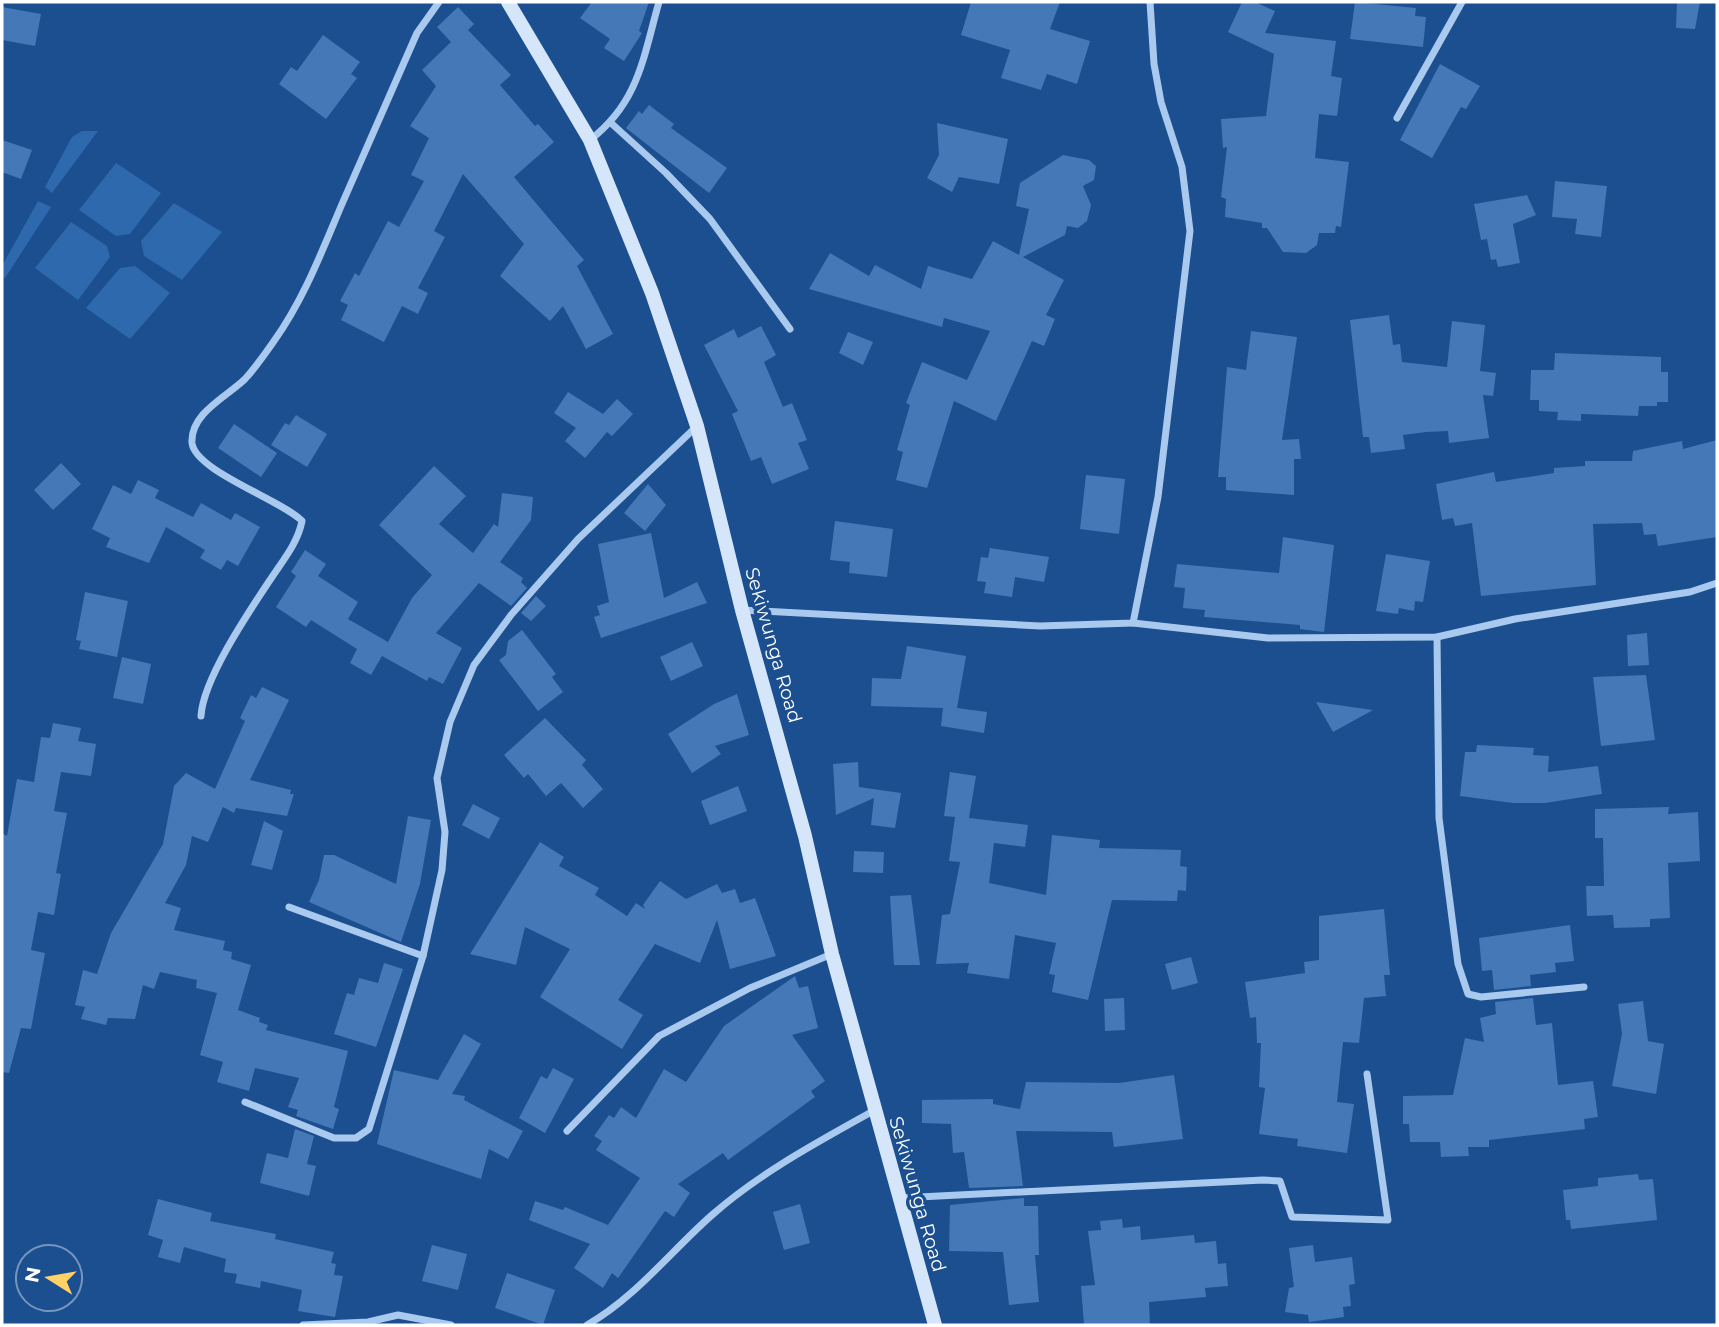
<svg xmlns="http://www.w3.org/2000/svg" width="1719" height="1327" font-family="Montserrat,sans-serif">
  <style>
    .green { fill: #2e69ad }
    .building { fill: #4478b7 }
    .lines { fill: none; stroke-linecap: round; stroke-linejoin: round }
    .minor { stroke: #a9c9ee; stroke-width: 7 }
    .secondary { stroke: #d6e6fa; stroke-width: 14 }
    .labels { text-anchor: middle; stroke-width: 7; stroke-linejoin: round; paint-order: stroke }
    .street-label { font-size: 19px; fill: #fff; stroke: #1b4f8f }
  </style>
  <rect width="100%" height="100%" fill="#1b4f8f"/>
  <g class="green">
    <path d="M82 131H98L52 193 45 187 72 137Z"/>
    <path d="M116 163 161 193 130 234 116 236 79 210Z"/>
    <path d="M38 201 51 207 5 278 2 276V266Z"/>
    <path d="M174 203 222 232 182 280 144 256 141 241Z"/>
    <path d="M71 222 107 246 110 257 78 300 35 268Z"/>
    <path d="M135 266 170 293 130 339 86 308 120 268Z"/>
  </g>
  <g class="building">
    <path d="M592 2H649L639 31 642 33 624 61 604 48 610 39 580 18Z"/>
    <path d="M971 2H1060L1050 29 1090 41 1077 84 1047 74 1041 90 1001 78 1010 50 961 35Z"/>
    <path d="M1242 2H1255L1275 11 1265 33 1336 41 1331 76 1342 78 1337 116 1319 114 1315 158 1349 162 1341 227 1336 226 1335 233H1319L1317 245 1306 253 1283 252 1267 228H1262V223L1225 217 1226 199 1221 197 1227 147 1223 148 1221 119 1266 116 1274 54 1228 32Z"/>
    <path d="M1355 2 1416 8 1415 16 1426 17 1423 47 1350 39Z"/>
    <path d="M1677 2H1700L1695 29 1676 28Z"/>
    <path d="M2 7 41 14 35 46 2 40Z"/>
    <path d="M458 7 474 24 468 30 511 75 500 85 535 126 538 124 554 142 514 177 584 260 577 266 613 334 586 349 563 306 550 321 500 276 524 244 463 174 434 231 445 237 418 288 428 293 418 314 402 306 384 342 341 320 348 305 340 301 355 273 359 276 388 221 399 227 424 181 411 175 429 138 410 126 436 86 422 70 451 42 437 27Z"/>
    <path d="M323 35 360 62 351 74 357 78 326 119 279 84 291 67 297 71Z"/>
    <path d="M1440 64 1480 86 1466 109 1461 107 1432 158 1400 140Z"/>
    <path d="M649 105 674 124 671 128 727 168 709 193 626 128 639 111 642 114Z"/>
    <path d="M937 123 1008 139 999 184 959 177 952 192 927 178 939 155Z"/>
    <path d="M2 140 32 150 21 179 2 172Z"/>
    <path d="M1063 155 1089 160 1096 166 1094 180 1083 186 1091 205 1087 221 1078 228 1067 226 1065 235 1023 257 1064 280 1046 315 1055 319 1044 346 1032 341 996 421 954 401 927 488 896 480 903 452 897 450 910 405 906 403 922 362 967 380 990 331 944 318 942 327 809 289 830 253 869 276 875 265 921 289 928 266 972 279 993 241 1019 255 1029 209 1016 206 1020 183Z"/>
    <path d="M1555 181 1607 186 1601 237 1575 234 1577 219 1552 217Z"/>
    <path d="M1527 195 1536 215 1513 224 1520 263 1498 267 1496 259 1491 260 1487 239 1481 240 1474 204Z"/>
    <path d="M1389 315 1393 345 1400 344 1402 362 1447 367 1452 321 1485 325 1480 371 1496 373 1493 396 1483 395 1489 438 1449 443 1448 431 1426 432 1403 435 1405 449 1371 453 1369 437H1363L1350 320Z"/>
    <path d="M761 326 776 355 764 362 783 407 792 403 807 440 798 443 809 469 772 484 761 457 751 461 732 414 738 411 704 345 734 329 738 338Z"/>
    <path d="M1251 331 1297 337 1282 440 1299 439 1301 459H1294V495L1226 490V477H1218L1227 367 1246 370Z"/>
    <path d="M848 332 873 342 863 365 839 353Z"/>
    <path d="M1555 353 1661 357V372H1668V402H1657V406H1639L1638 416 1581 414V421L1557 420 1558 412 1539 411V400H1530L1531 370H1554Z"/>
    <path d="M568 392 603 414 617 399 633 414 612 436 607 432 585 458 565 441 576 428 554 413Z"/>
    <path d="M296 415 327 434 307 467 271 445 285 423 289 425Z"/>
    <path d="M234 424 277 453 261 477 218 448Z"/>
    <path d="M1717 440V537L1658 546 1656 534 1644 535 1642 523 1593 524 1596 585 1481 596 1472 523 1455 526 1453 518 1442 520 1436 484 1494 472 1496 482 1554 473V468L1585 466V461H1632L1633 451 1682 441 1683 449Z"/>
    <path d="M61 463 81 484 53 510 34 490Z"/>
    <path d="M434 466 466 496 439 524 473 553 494 524 498 527 502 493 533 497 531 520 500 562 523 578 521 582 527 588 511 606 479 583 436 633 462 648 443 684 429 677 427 681 382 656 371 675 350 663 357 649 311 620 306 627 276 607 296 576 291 572 305 550 326 564 318 576 358 602 348 619 388 642 412 598 432 575 379 525Z"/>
    <path d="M1086 475 1125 479 1119 534 1080 529Z"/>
    <path d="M138 480 159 490 155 498 193 517 201 503 231 520 235 513 260 527 238 566 227 560 221 570 200 558 205 550 166 527 149 563 106 547 110 538 92 529 113 485 131 494Z"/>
    <path d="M648 484 666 505 645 531 624 513Z"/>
    <path d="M835 521 893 529 887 577 849 573 850 562 830 560Z"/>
    <path d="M651 533 664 598 697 582 707 603 601 638 594 617 600 615 597 606 609 602 598 544Z"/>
    <path d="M1283 537 1334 545 1324 632 1300 629V625L1204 617 1205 610 1183 608 1185 588 1174 587 1177 564 1279 573Z"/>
    <path d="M990 548 1049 557 1044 582 1015 577 1012 597 984 593 986 582 977 581 981 557 988 558Z"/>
    <path d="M1386 554 1430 561 1423 602 1415 601 1414 611 1399 608 1398 614 1376 611Z"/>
    <path d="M85 592 128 601 117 657 79 649 81 641 76 640Z"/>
    <path d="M536 596 546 606 531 621 521 613Z"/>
    <path d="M522 630 556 674 552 677 563 692 538 711 499 660 506 655 508 641Z"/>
    <path d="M1647 633 1649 665 1628 666 1627 635Z"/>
    <path d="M692 642 703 666 671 681 660 657Z"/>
    <path d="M907 646 966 656 957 708 987 712 984 733 941 726 943 708 871 706 872 678 901 679Z"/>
    <path d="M122 657 151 664 143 704 113 698Z"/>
    <path d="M1646 675 1655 740 1601 746 1593 677Z"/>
    <path d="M262 687 289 700 250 780 291 790 290 794H294L287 816 236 808 234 813 223 807 208 842 192 836 186 865 165 903 181 908 174 930 225 941 223 950 232 952 231 959 251 965 238 1010 260 1018 259 1022 268 1025 266 1030 348 1051 334 1107 339 1109 333 1129 296 1116 298 1110 288 1107 299 1078 255 1068 249 1091 217 1082 223 1062 200 1055 217 993 196 988 197 980 160 972 154 989 143 985 135 1019 108 1018 106 1025 81 1019 85 1007 75 1005 83 970 97 974 111 933 163 844 174 786 186 773 215 789 245 721 240 718 251 695 256 698Z"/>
    <path d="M737 694 749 735 715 746 721 754 692 773 668 734 714 704Z"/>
    <path d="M1316 702 1373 710 1333 732Z"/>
    <path d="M545 718 586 760 582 765 603 789 583 808 561 783 546 796 528 774 524 778 504 755Z"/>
    <path d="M53 723 81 728 78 741 96 744 91 776 61 772 54 811 67 813 56 873 61 874 54 915 38 912 31 950 45 953 31 1029 21 1028 9 1073 2 1072V833L7 836 17 779 34 782 41 737 50 738Z"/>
    <path d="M1477 745 1534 748 1533 755 1549 756 1548 772 1598 766 1602 794 1545 803H1513L1460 796 1465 752H1476Z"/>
    <path d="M858 762 859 787 901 793 895 828 871 825 874 798 836 815 833 764Z"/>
    <path d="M950 772 976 776 969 818 1028 825 1025 847 994 843 989 883 1046 895 1052 835 1100 840 1099 848 1181 850 1180 866 1187 867 1186 891 1178 890 1177 901 1112 900 1088 1000 1052 992 1055 975 1049 974 1056 943 1015 935 1009 979 967 973 969 963 936 964 942 915 950 914 960 862 949 861 955 817 944 816Z"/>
    <path d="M738 786 747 811 710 825 701 801Z"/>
    <path d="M473 804 500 818 489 839 462 825Z"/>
    <path d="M1669 807 1668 814 1698 812 1700 861 1668 863 1670 918 1650 919V927L1614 928 1613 915 1587 916 1586 886H1604L1603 838H1595V809Z"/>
    <path d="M408 816 431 820 420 884 401 942 309 902 319 880 324 855H334L396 884Z"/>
    <path d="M264 821 283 831 272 870 251 865Z"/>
    <path d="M540 842 564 857 559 866 599 888 595 895 627 916 636 903 645 909 643 905 660 881 686 899 717 884 722 893 735 889 740 903 755 898 776 956 730 969 717 920 700 963 655 944 618 1000 643 1015 622 1049 540 997 570 949 525 927 516 965 470 954Z"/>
    <path d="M854 851 884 852 883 873 853 872Z"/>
    <path d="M911 895 920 965H894L890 896Z"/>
    <path d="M1384 909 1390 975H1384L1386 996 1364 998 1359 1043 1343 1042 1337 1102 1354 1104 1347 1153 1297 1146 1298 1139 1259 1134 1265 1088 1259 1087 1261 1043H1257L1256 1017 1250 1018 1245 982 1305 973 1304 962 1319 960V916Z"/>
    <path d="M1570 925 1574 961 1555 963 1556 972 1530 975 1531 986 1494 990 1492 970 1482 971 1479 938Z"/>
    <path d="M1191 957 1198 983 1172 990 1165 964Z"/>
    <path d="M384 963 403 969 376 1047 334 1034 347 993 354 995 359 978 378 983Z"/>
    <path d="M795 976 799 988 808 986 818 1028 792 1035 825 1081 811 1091 815 1097 728 1160 723 1153 678 1184 690 1193 674 1217 665 1211 618 1278 612 1273 603 1288 574 1268 590 1244 529 1220 535 1201 563 1210 565 1207 608 1225 640 1178 596 1150 602 1141 594 1136 609 1115 614 1118 621 1107 636 1118 664 1069 686 1082 724 1026Z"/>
    <path d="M1124 998 1125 1030 1105 1031 1104 999Z"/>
    <path d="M1533 998 1536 1025 1552 1023 1558 1085 1593 1081 1598 1117 1584 1119 1585 1129 1489 1140V1147H1468L1469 1156 1441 1157 1440 1142H1410L1409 1124H1403V1096L1453 1095 1465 1038 1484 1042 1480 1018 1496 1014 1495 1002Z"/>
    <path d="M1643 1001 1648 1041 1664 1044 1656 1094 1612 1086 1622 1034 1618 1004Z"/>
    <path d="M464 1034 481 1044 452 1094 465 1096 464 1100 523 1131 508 1159 489 1149 481 1179 377 1144 394 1070 438 1080Z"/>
    <path d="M553 1068 574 1079 545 1133 519 1118 541 1076 547 1079Z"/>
    <path d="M1174 1075 1183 1139 1114 1147 1112 1132 1016 1131 1023 1186 969 1188 964 1152 953 1153 951 1124 922 1123V1100L993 1099V1104L1020 1109 1026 1082 1119 1083Z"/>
    <path d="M295 1129 314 1136 307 1164 316 1166 309 1196 260 1183 267 1153 288 1158Z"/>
    <path d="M1638 1174 1639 1180 1653 1179 1657 1220 1571 1229 1570 1220H1566L1563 1190 1598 1186V1178Z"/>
    <path d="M1024 1198V1206H1038L1039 1255H1035L1039 1302 1009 1305 1003 1252 949 1251 950 1205Z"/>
    <path d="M158 1199 212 1213 210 1221 276 1234 275 1239 334 1252 331 1263 336 1264 334 1275 343 1276 335 1317 298 1311 302 1290 261 1281 260 1288 235 1283 237 1274 224 1272 226 1259 184 1247 180 1263 158 1257 163 1240 148 1235Z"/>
    <path d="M800 1204 810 1243 784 1250 773 1212Z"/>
    <path d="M1122 1219 1123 1228 1140 1226 1141 1240 1194 1235 1195 1243 1216 1241 1218 1264 1226 1263 1228 1286 1205 1288 1206 1297 1149 1302 1150 1325H1084L1081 1286 1095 1285 1088 1231 1101 1230 1100 1221Z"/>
    <path d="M432 1245 467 1254 458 1290 422 1281Z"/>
    <path d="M1313 1245 1315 1262 1352 1257 1355 1284 1349 1285 1351 1306 1343 1307 1344 1317 1309 1322 1308 1315 1285 1312 1289 1288 1294 1287 1289 1248Z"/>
    <path d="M507 1273 555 1290 543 1325 495 1308Z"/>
  </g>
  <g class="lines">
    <g class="minor">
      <path d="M1397 118 1462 2"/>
      <path d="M611 123 666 173 710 219 790 329"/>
      <path d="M590 140C639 102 643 58 659 2"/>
      <path d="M742 610 1040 626 1133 623 1158 497 1190 231 1182 167 1161 102 1154 64 1150 2"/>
      <path d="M1133 623 1268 638 1437 637 1515 619 1690 592 1717 583"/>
      <path d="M1437 637 1439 818 1458 964 1468 994 1481 997 1584 987"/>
      <path d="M201 716C203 679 250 610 272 577 284 559 298 542 302 521 282 500 195 471 192 443 190 413 228 396 245 379 255 368 265 354 274 341 304 299 322 251 342 204 367 147 392 90 417 33L439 2"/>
      <path d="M289 907 423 956"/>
      <path d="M245 1102 334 1138H356L369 1129 423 956 442 870 445 832 437 778 450 722 474 665 511 615 578 539 696 427"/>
      <path d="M567 1131 659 1036 750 988 832 954"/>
      <path d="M899 1198 1263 1180 1280 1181 1292 1217 1388 1220 1367 1074"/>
      <path d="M303 1325 368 1322 398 1315 451 1325"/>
      <path d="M587 1325C635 1298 671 1251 712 1215 761 1172 818 1142 875 1110"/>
    </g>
    <path class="secondary" d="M508 2 590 140 652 293 697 426 742 610 805 836 832 954 935 1325"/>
  </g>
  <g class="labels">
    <g class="street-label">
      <text transform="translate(774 645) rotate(74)" y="7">Sekiwunga Road</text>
      <text transform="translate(918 1194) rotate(74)" y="7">Sekiwunga Road</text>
    </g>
  </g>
  <rect width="1719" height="1327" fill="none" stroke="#ffffff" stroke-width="7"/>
  <g transform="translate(49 1278) rotate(281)"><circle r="33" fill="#1b4f8f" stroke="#7695bc" stroke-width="2"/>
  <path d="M0-5L12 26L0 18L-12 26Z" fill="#ffd166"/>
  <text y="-10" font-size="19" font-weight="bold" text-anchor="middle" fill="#ffffff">N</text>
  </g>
</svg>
